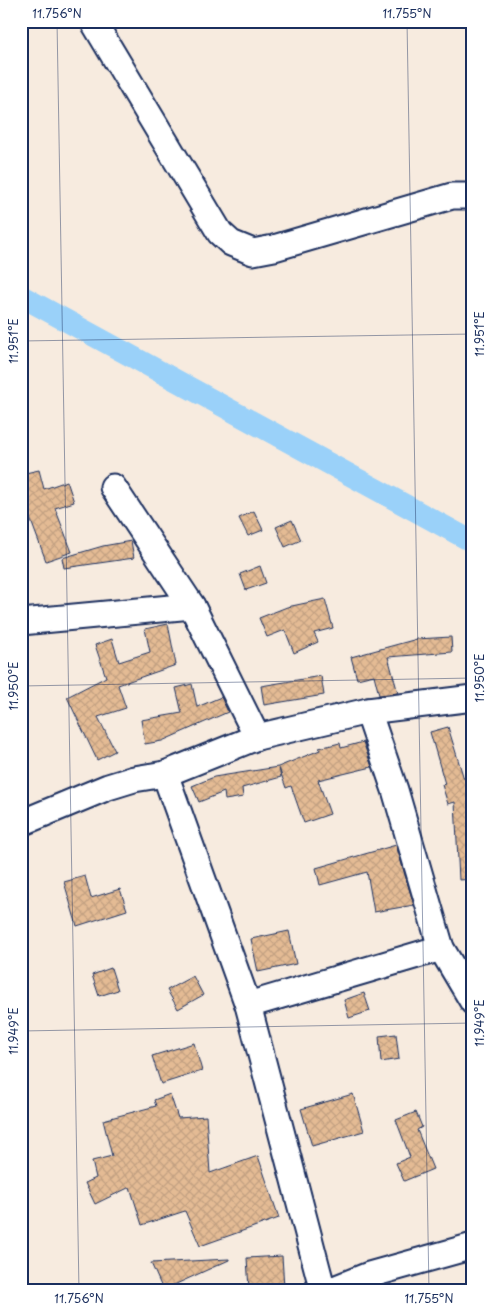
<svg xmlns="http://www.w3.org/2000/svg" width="494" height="1312" font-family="'Playpen Sans',sans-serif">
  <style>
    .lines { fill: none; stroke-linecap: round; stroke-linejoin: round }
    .canal { stroke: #9ad1f9; stroke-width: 22 }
    .building { fill: url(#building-cross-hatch); stroke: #1b2f5e }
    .minor-casing { stroke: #1b2f5e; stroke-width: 29 }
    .minor { stroke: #fff; stroke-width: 25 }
    .ticks { fill: none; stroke: #1b2f5e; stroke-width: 1; stroke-opacity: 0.45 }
    .neatline { fill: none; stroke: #1b2f5e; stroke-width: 2 }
    .ticks-label { font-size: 12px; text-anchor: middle; fill: #1b2f5e }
  </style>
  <defs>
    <pattern id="building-cross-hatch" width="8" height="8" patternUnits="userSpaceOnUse" patternTransform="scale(1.25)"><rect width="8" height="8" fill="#e4bb94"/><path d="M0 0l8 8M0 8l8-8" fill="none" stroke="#c3a182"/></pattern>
  </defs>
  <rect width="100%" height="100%" fill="#f7ebdf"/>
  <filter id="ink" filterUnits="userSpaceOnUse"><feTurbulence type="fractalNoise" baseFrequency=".02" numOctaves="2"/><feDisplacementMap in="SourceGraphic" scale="10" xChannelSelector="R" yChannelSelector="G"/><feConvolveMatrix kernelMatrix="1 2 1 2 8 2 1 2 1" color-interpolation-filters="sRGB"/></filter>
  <g filter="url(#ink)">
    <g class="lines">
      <path class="canal" d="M21 296 473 542"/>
    </g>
    <g class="building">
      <path d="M39 470 44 489 67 481 74 502 55 508 72 552 46 561 21 494V474Z"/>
      <path d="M254 511 263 530 248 536 239 518Z"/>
      <path d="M292 520 301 540 285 547 276 527Z"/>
      <path d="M131 541 134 558 64 568 62 558 103 546Z"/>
      <path d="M260 566 266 583 246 590 240 574Z"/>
      <path d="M325 599 333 628 314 633 318 642 294 653 285 630 267 637 259 618 287 607Z"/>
      <path d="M168 624 176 665 118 685 126 708 98 717 115 751 97 760 67 697 106 677 95 645 112 639 119 662 150 652 145 629Z"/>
      <path d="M451 637 452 652 388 657 398 693 379 695 374 675 357 679 351 657 417 639Z"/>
      <path d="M321 676 324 695 264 705 261 686Z"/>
      <path d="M192 684 197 707 221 697 228 712 162 741 145 744 141 720 182 713 176 688Z"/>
      <path d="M448 727 464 779 473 776V879L459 880 455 802 448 804 442 785 445 784 430 732Z"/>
      <path d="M363 742 372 767 318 780 330 814 304 823 291 786 286 788 279 768 281 777 242 788 243 797 225 800 224 792 199 802 192 786 214 777 278 767 320 750 319 748 340 743 341 748Z"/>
      <path d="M396 845 414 905 374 912 367 872 320 885 316 868Z"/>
      <path d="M85 876 91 898 120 889 127 910 77 926 64 882Z"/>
      <path d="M289 931 296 964 258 972 251 939Z"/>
      <path d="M111 968 118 990 99 996 92 975Z"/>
      <path d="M193 976 203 995 178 1009 167 990Z"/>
      <path d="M364 993 370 1011 349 1018 344 1000Z"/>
      <path d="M396 1034 399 1059 381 1062 379 1036Z"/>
      <path d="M194 1043 202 1071 161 1084 152 1056Z"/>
      <path d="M170 1094 178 1118 206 1116 210 1173 258 1156 279 1218 200 1246 185 1211 142 1225 130 1187 95 1204 85 1183 96 1178 92 1161 112 1156 103 1120 156 1106 154 1100Z"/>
      <path d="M353 1094 364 1131 312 1146 301 1109Z"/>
      <path d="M416 1112 422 1127 417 1130 433 1169 404 1181 396 1163 410 1157 396 1120Z"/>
      <path d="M282 1256 284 1287 249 1289 247 1258Z"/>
      <path d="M229 1259V1260L163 1290 151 1263Z"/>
    </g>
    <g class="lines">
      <defs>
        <g id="minor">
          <path d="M93 21 220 233 231 243 253 252 274 248 452 196H473"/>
          <path d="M113 487 192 606 257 737"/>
          <path d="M21 622 192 606"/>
          <path d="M368 711 395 790 441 948 473 1002"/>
          <path d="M165 774 248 1005 323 1291"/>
          <path d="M21 823 108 787 134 779 165 774 257 737 368 711 473 698"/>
          <path d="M248 1005 441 948"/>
          <path d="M329 1291 369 1275 473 1246"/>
        </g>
      </defs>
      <use href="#minor" class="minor-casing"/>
      <use href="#minor" class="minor"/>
    </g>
  </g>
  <path class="ticks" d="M57 21 79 1291M407 21 429 1291M21 341 473 334M21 686 473 678M21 1031 473 1023"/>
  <rect width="494" height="1312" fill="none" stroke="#fff" stroke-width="55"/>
  <rect x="28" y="28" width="438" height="1256" class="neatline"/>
  <g class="ticks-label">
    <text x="57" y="18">11.756°N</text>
    <text x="407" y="18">11.755°N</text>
    <text transform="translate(480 334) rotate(-90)" y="4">11.951°E</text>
    <text transform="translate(14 341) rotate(-90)" y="4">11.951°E</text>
    <text transform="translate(480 678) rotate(-90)" y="4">11.950°E</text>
    <text transform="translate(14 686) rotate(-90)" y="4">11.950°E</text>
    <text transform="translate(480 1023) rotate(-90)" y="4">11.949°E</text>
    <text transform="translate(14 1031) rotate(-90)" y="4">11.949°E</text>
    <text x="79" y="1303">11.756°N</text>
    <text x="429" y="1303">11.755°N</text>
  </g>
</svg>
